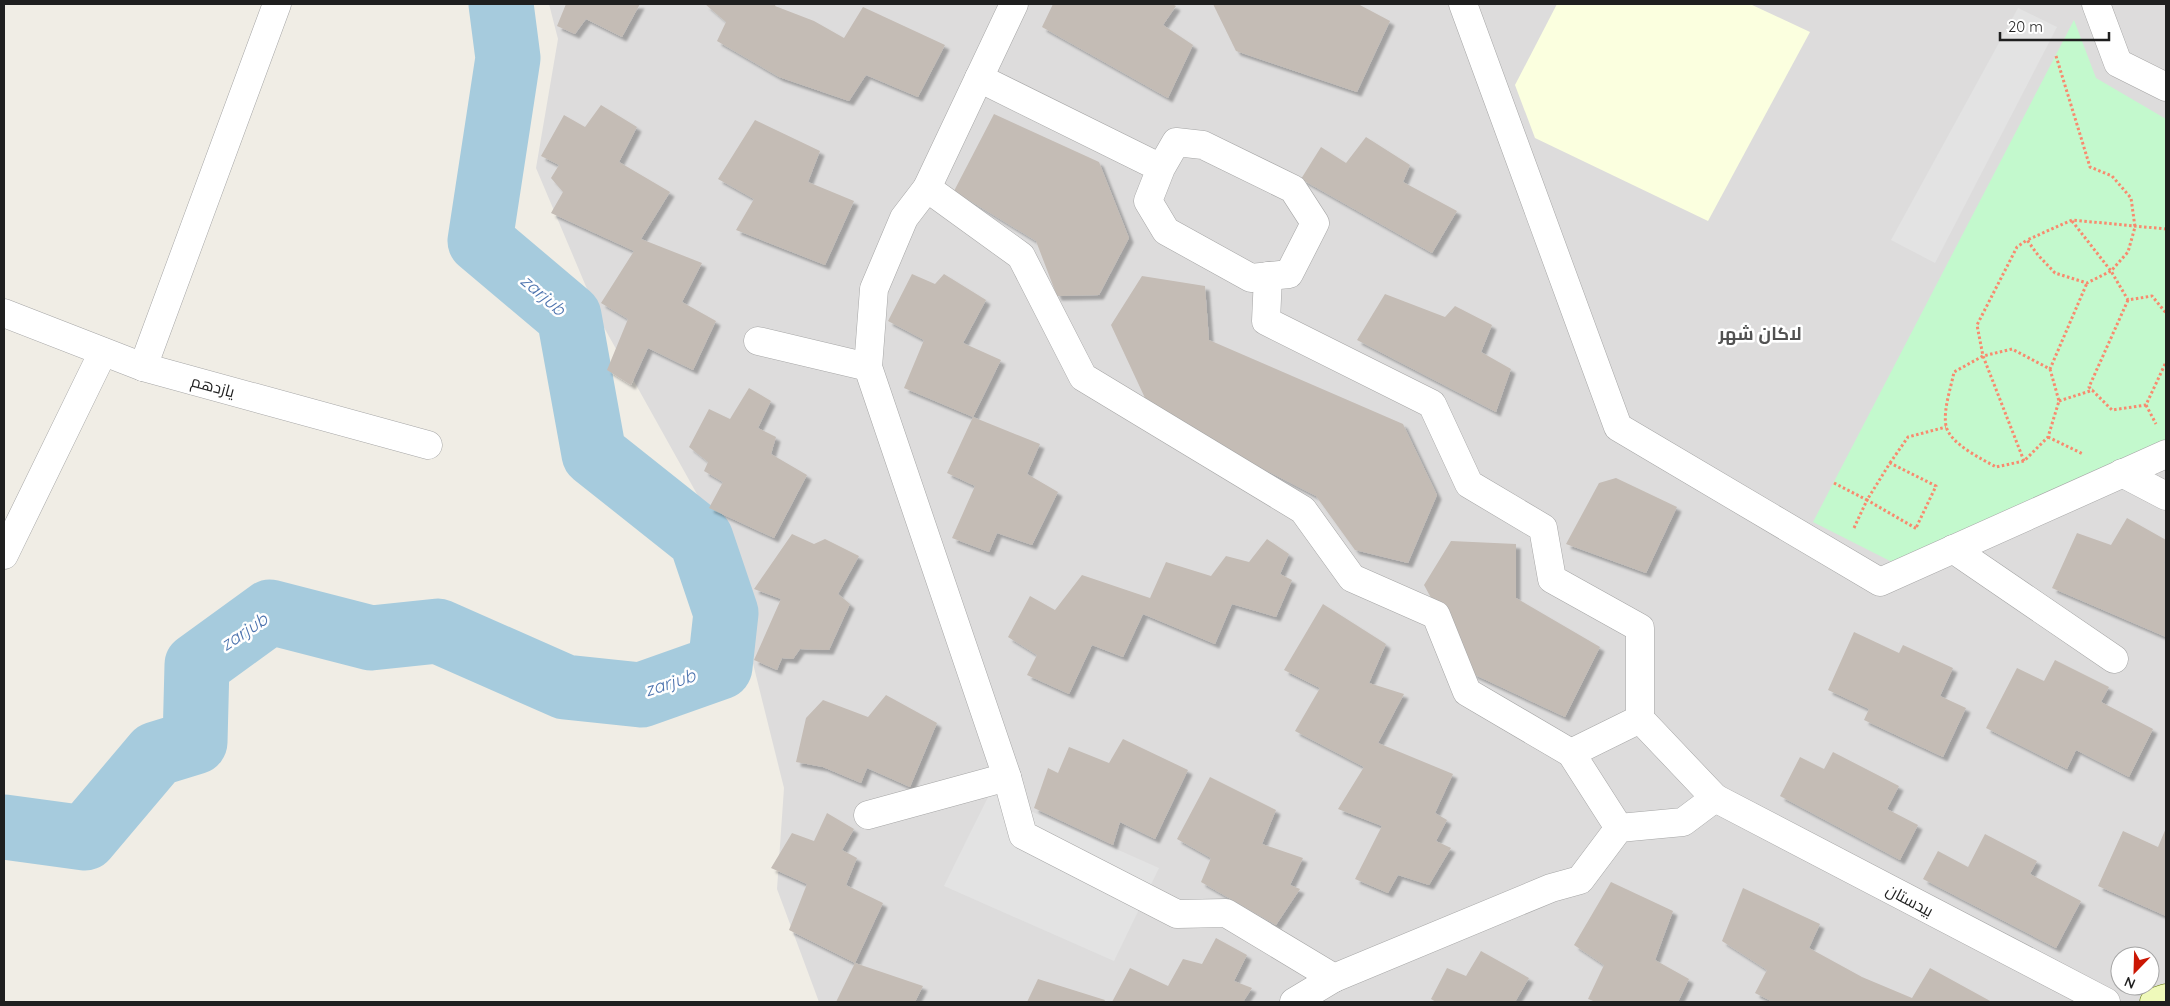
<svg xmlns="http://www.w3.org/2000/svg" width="2170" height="1006" font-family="Quicksand,Cairo,sans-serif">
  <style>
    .residential { fill: #dddcdc; fill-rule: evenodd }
    .education { fill: #fbffdf }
    .park { fill: #c3f9cd }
    .parking { fill: #e3e3e3 }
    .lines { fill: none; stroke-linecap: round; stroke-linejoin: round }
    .river { stroke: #a6cbdd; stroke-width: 65 }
    .building { fill: #c4bcb5; filter: url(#shadow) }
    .street-casing { stroke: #a6a6a6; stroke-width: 29 }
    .secondary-casing { stroke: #5f7506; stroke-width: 29 }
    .path { stroke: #f88a6e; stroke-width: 3; stroke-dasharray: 2.5 2.5; stroke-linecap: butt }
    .street { stroke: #fff; stroke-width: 28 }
    .secondary { stroke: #eff9ba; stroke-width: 28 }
    .labels { text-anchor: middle; stroke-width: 5; stroke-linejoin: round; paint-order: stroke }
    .street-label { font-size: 16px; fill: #1f1f1f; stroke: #fff }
    .water-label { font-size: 18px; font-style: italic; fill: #4c73ae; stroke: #fff }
    .neighbourhood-label { font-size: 18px; font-weight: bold; fill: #525252; stroke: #fff }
  </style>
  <defs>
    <filter id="shadow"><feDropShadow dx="4.5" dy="4.5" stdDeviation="1" flood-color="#0004"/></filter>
  </defs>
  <rect width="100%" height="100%" fill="#f0ede5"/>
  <path class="residential" d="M549 4H2166V1002H819L777 889 784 788 722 539 601 322 536 168 558 39ZM2120 956H2150V986H2120Z"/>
  <path class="education" d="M1557 4H1750L1810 32 1708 221 1535 138 1515 85Z"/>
  <path class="park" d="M2074 20 2096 78 2166 119V444L1892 562 1813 522Z"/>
  <g class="parking">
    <path d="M2018 8 2057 27 1935 263 1891 240Z"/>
    <path d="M990 793 1159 868 1114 961 944 886Z"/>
  </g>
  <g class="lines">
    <path class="river" d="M4 827 85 838 156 754 195 742 197 665 270 612 371 638 438 631 565 687 641 695 720 667 726 613 701 539 594 454 569 316 480 241 508 58 501 4"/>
  </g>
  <g class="building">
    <path d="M566 4H640L622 37 586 19 575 34 557 26Z"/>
    <path d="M705 4H776L775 6 814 21 844 38 863 7 945 45 918 97 866 75 849 101 779 77 717 41 726 22Z"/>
    <path d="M1053 4H1172L1176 6 1163 25 1193 45 1168 98 1042 27Z"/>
    <path d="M1213 4H1358L1390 21 1357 92 1236 51Z"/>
    <path d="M601 105 637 127 619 162 670 192 641 239 702 263 682 302 716 321 693 370 648 348 631 385 607 370 628 319 601 303 634 251 551 213 563 192 551 178 559 165 541 156 564 115 585 127Z"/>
    <path d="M994 114 1099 162 1129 238 1099 295 1057 296 1036 241 954 191Z"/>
    <path d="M755 120 820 151 808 182 854 201 825 265 736 230 754 199 718 179Z"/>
    <path d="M1366 137 1410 165 1403 182 1457 211 1432 253 1301 179 1321 147 1346 163Z"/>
    <path d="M912 274 935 284 944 274 986 300 963 343 1001 360 973 417 904 388 924 340 888 321Z"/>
    <path d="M1142 276 1205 286 1209 340 1403 424 1437 495 1408 563 1355 550 1316 496 1236 455 1145 398 1111 325Z"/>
    <path d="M1385 294 1445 317 1455 306 1492 325 1481 352 1511 369 1496 412 1357 340Z"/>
    <path d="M749 388 771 401 758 428 776 437 771 454 807 475 774 538 709 508 723 482 704 471 708 462 689 447 709 409 730 419Z"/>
    <path d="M973 417 1040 444 1027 474 1058 492 1032 545 997 533 989 552 952 538 975 486 947 473Z"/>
    <path d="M1616 478 1677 507 1646 573 1566 544 1599 483Z"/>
    <path d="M2127 518 2166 540V560L2164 563 2166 564V637L2052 588 2077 533 2111 545Z"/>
    <path d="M792 534 814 544 825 539 859 556 838 594 850 604 829 650 800 649 793 659 782 658 777 670 754 660 781 599 754 589Z"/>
    <path d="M1267 539 1289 554 1280 574 1292 580 1276 617 1232 604 1215 644 1143 614 1123 657 1092 645 1069 694 1027 675 1037 655 1008 637 1030 596 1055 610 1082 575 1150 598 1166 562 1211 576 1226 556 1249 562Z"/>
    <path d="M1451 541 1516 544V598L1600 647 1565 717 1473 674 1424 585Z"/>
    <path d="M1323 604 1386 644 1369 683 1404 694 1378 743 1453 774 1435 813 1447 820 1436 841 1451 848 1429 885 1398 875 1388 893 1355 879 1382 826 1338 809 1364 767 1295 731 1320 688 1284 670Z"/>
    <path d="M1854 632 1899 653 1903 645 1953 668 1940 696 1966 708 1943 757 1864 720 1869 709 1828 690Z"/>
    <path d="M2055 660 2109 687 2101 702 2153 729 2129 777 2076 750 2067 769 1986 728 2017 668 2044 681Z"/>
    <path d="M886 695 937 723 910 787 867 768 861 783 823 767 796 762 806 718 823 700 868 717Z"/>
    <path d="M1123 739 1188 770 1155 839 1120 822 1113 845 1034 808 1048 768 1058 773 1069 747 1109 763Z"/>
    <path d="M1833 752 1899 786 1887 809 1918 825 1900 860 1780 796 1800 757 1824 769Z"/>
    <path d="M1210 777 1276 810 1262 844 1303 858 1290 885 1300 889 1276 925 1201 882 1211 858 1177 839Z"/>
    <path d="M827 813 854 829 842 850 857 858 846 885 883 903 855 963 789 930 807 884 771 868 792 833 814 841Z"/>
    <path d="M2166 828V916L2098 886 2123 831 2158 847Z"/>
    <path d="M1985 834 2037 861 2030 874 2081 901 2056 948 1923 879 1938 851 1968 867Z"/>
    <path d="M1611 882 1673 911 1655 960 1689 979 1678 1002H1596L1588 999 1604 965 1574 945Z"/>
    <path d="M1743 888 1820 924 1809 948 1862 977 1912 998 1930 968 1992 1002H1773L1755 993 1767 970 1722 941Z"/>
    <path d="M1216 938 1247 955 1234 981 1252 988 1243 1002H1112L1130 968 1168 986 1183 959 1202 964Z"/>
    <path d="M1481 951 1529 978 1515 1002H1436L1431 999 1447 968 1466 976Z"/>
    <path d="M855 963 923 986 915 1002H836Z"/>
    <path d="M1038 979 1105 1000 1104 1002H1027Z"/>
  </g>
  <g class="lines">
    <defs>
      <g id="street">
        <path d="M1014 4 927 188 904 218 874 289 868 367 1007 777 1023 835 1177 914 1226 913 1334 978 1551 888 1580 880 1619 828 1683 822 1715 798 1640 719 1571 753"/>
        <path d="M1463 4 1618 427 1880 582 2166 454"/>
        <path d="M2096 4 2118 63 2166 87"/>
        <path d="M979 78 1161 168 1148 201 1166 231 1251 278 1289 274 1315 223 1293 189 1203 145 1176 142 1161 168"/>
        <path d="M927 188 1021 256 1083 377 1303 510 1352 578 1436 615 1467 692 1571 753 1619 828"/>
        <path d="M1268 276 1266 321 1432 404 1469 484 1543 528 1552 579 1640 628V719"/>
        <path d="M4 313 143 367 428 445"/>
        <path d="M758 341 868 367"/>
        <path d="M143 367 277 4"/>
        <path d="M2122 473 2166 496"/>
        <path d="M1953 549 2114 659"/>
        <path d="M4 555 103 352"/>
        <path d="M1715 798 2106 1002"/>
        <path d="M868 815 1007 777"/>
        <path d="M1294 1002 1334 978"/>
      </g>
      <path id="secondary" d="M2154 1002 2166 998"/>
    </defs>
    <use href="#street" class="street-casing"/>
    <use href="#secondary" class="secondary-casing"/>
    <g class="path">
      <path d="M2056 56 2090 167 2112 176 2131 198 2135 227 2128 252 2111 271 2087 283 2055 273 2038 255 2027 240 2072 220 2166 229"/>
      <path d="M2072 221 2111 271 2128 300 2152 296 2166 313"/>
      <path d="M2128 300 2089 387 2112 410 2146 405 2166 362"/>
      <path d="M2050 369 2059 401 2048 437 2024 461 1996 467C1982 459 1950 444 1946 426 1943 409 1951 388 1954 372L1983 356 2012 349 2050 369 2087 283"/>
      <path d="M2059 401 2093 390"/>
      <path d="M2146 405 2156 424"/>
      <path d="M2048 437 2083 454"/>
      <path d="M2024 461 1983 356 1977 325 2017 247 2027 240"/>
      <path d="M1890 463 1908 437 1946 427"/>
      <path d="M1834 483 1867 500 1890 463 1936 486 1916 528"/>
      <path d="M1854 528 1867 500 1917 529"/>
    </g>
    <use href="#street" class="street"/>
    <use href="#secondary" class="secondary"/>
  </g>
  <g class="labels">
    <g class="street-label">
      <text transform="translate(213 386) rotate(15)" y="6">یازدهم</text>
      <text transform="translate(1910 900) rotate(28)" y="6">بیدستان</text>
    </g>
    <g class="water-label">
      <text transform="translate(543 295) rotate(41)" y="6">zarjub</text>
      <text transform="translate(244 632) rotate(-34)" y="6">zarjub</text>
      <text transform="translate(670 683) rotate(-18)" y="6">zarjub</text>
    </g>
    <g class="neighbourhood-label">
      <text x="1760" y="340">لاکان شهر</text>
    </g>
  </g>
  <rect width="2170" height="1006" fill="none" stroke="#1f1f1f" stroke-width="10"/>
  <g transform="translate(2135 971) rotate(203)"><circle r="24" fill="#ffffff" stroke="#a5a5a5"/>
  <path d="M0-4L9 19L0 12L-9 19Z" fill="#cb1603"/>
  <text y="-8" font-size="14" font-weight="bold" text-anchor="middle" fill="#1f1f1f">N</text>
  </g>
  <path d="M2000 32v8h109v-8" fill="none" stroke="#1f1f1f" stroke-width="2.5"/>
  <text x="2008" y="32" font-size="15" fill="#1f1f1f" stroke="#ffffff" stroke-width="4" paint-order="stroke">20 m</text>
</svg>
